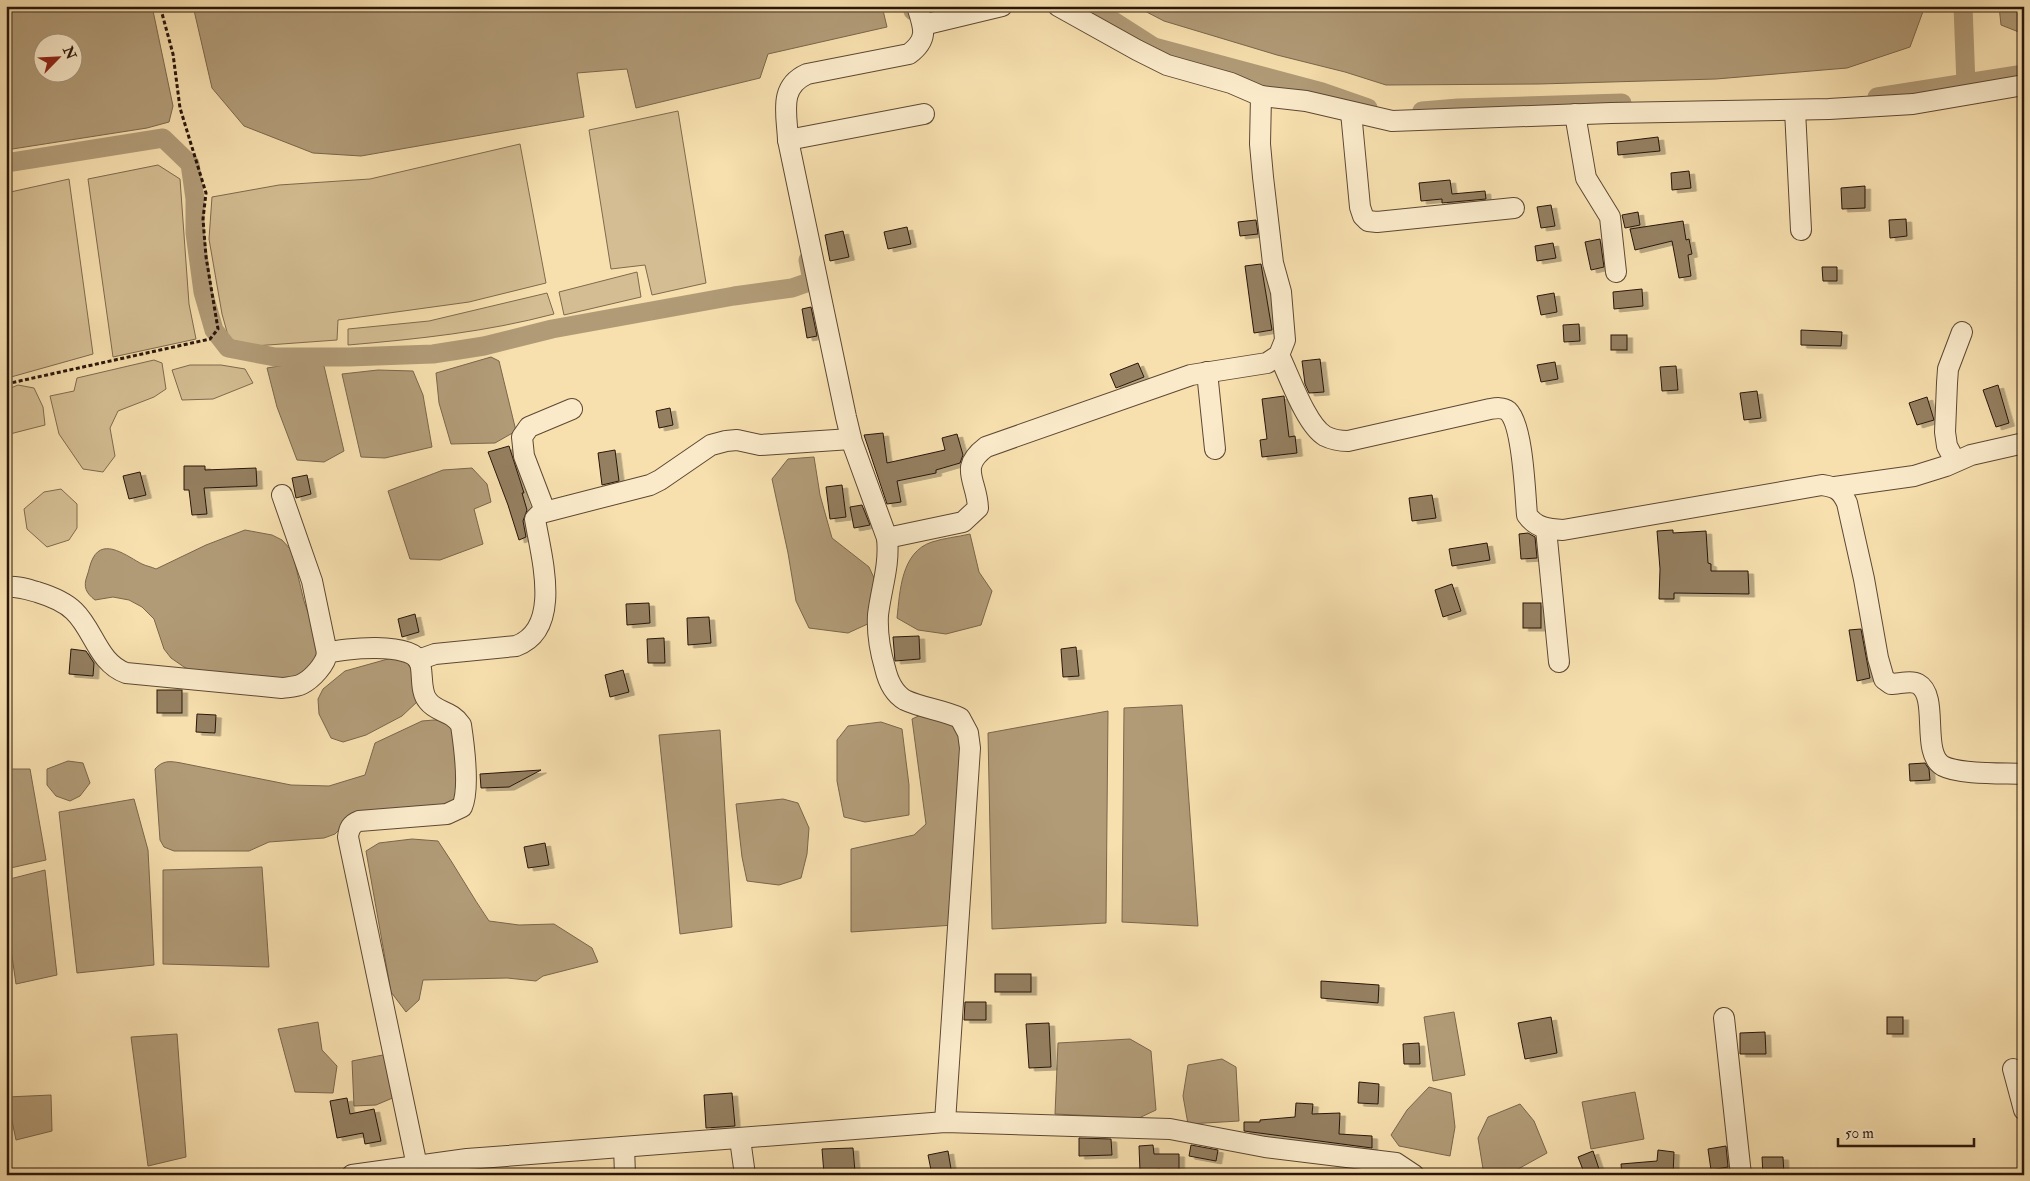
<svg xmlns="http://www.w3.org/2000/svg" width="2030" height="1181" font-family="'IM FELL Double Pica',serif">
  <style>
    .green { fill: #d4bd92; stroke: #7e6a4e }
    .water { fill: #b19b77; stroke: #7b664c; fill-rule: evenodd }
    .lines { fill: none; stroke-linecap: round; stroke-linejoin: round }
    .canal { stroke: #b19b77; stroke-width: 19 }
    .building { fill: #947f60; stroke: #29160b; filter: url(#shadow) }
    .minor-casing { stroke: #5c4834; stroke-width: 22 }
    .path { stroke: #29160b; stroke-width: 3; stroke-dasharray: 4 2.5; stroke-linecap: butt }
    .minor { stroke: #faeaca; stroke-width: 20 }
  </style>
  <defs>
    <filter id="shadow"><feDropShadow dx="5.5" dy="3" stdDeviation="0" flood-color="#0004"/></filter>
  </defs>
  <rect width="100%" height="100%" fill="#f7dfae"/>
  <filter id="stains"><feTurbulence type="fractalNoise" baseFrequency=".004" numOctaves="4"/><feColorMatrix values="0 0 0 0 .2 0 0 0 0 .09 0 0 0 0 .02 0 0 0 .5 -.17"/></filter>
  <radialGradient id="worn" r=".72"><stop offset=".6" stop-color="#630" stop-opacity="0"/><stop offset="1" stop-color="#630" stop-opacity=".3"/></radialGradient>
  <g class="green">
    <path d="M678 111 706 283 652 295 645 265 611 269 589 130Z"/>
    <path d="M520 144 546 283 469 302 338 320 337 340 254 346 229 339 222 314 209 239 212 197 279 185 370 179Z"/>
    <path d="M158 165 180 179 189 304 196 339 113 357 88 179Z"/>
    <path d="M69 179 93 354 11 377 6 341V193Z"/>
    <path d="M637 272 641 297 564 315 559 292Z"/>
    <path d="M547 293 554 314C486 332 418 339 348 345V329L429 321Z"/>
    <path d="M154 360 162 363 166 389 154 397 118 411 110 428 115 456 103 472 83 469 59 434 50 396 74 391 77 378Z"/>
    <path d="M190 365H221L245 369 253 383 213 399 182 400 172 370Z"/>
    <path d="M18 385 34 388 43 407 45 425 6 435V390Z"/>
    <path d="M61 489 77 504V528L69 540 47 547 27 529 24 509 44 492Z"/>
  </g>
  <g class="water">
    <path d="M6 6H152L173 106 169 122 147 128 6 150ZM42 42H72V72H42Z"/>
    <path d="M193 6H882L887 27 768 54 760 78 636 108 627 69 577 73 584 117 361 156 313 153 244 126 212 88Z"/>
    <path d="M1135 6H1925L1910 47 1847 68 1716 79 1539 84 1386 85 1345 72 1277 55 1164 21Z"/>
    <path d="M1999 6H2024V34L2001 25Z"/>
    <path d="M491 357 499 361 516 431 495 443 451 444 439 403 436 373Z"/>
    <path d="M304 362 324 366 344 451 324 462 297 460 277 407 267 368Z"/>
    <path d="M378 370 413 371 423 395 432 447 385 458 361 457 342 374Z"/>
    <path d="M814 457 820 495 832 538 869 567 879 589 872 622 848 633 809 628 796 601 788 553 772 479 788 459Z"/>
    <path d="M472 468 487 484 491 502 474 509 483 544 440 560 410 559 388 491 443 470Z"/>
    <path d="M245 530 272 535 282 540 292 551 304 601 321 650 312 670 290 683 198 674 184 667 171 658 164 649 154 619 142 607 129 600 113 597 95 600C86 593 83 587 87 576 89 571 90 563 93 558 104 537 128 557 142 564 146 566 152 567 156 569L206 545Z"/>
    <path d="M970 534 979 572 992 591 981 625 946 634 918 630 897 618C900 591 901 552 932 542 944 538 957 537 970 534Z"/>
    <path d="M395 657 410 662 418 701 402 716 366 735 343 742 331 738 319 714 318 699 323 689 345 671Z"/>
    <path d="M1182 705 1198 926 1122 922 1124 708Z"/>
    <path d="M1108 711 1106 923 992 929 988 733Z"/>
    <path d="M925 713 958 726 962 773 954 925 851 932V849L914 835 926 824 912 719Z"/>
    <path d="M434 720 445 721 454 729 459 800 447 805 342 827 335 834 324 838 269 842 249 851H174L164 847 160 840 155 769C163 760 170 761 181 763L291 785 329 786 365 775 375 743 422 721Z"/>
    <path d="M881 722 902 729 909 785V815L865 822 844 817 837 781V740L848 726Z"/>
    <path d="M720 730 732 927 680 934 659 735Z"/>
    <path d="M68 761 83 763 90 783 80 796 70 801 56 796 47 785V769Z"/>
    <path d="M6 769H30L46 860 6 869Z"/>
    <path d="M134 799 148 850 154 965 77 973 59 812Z"/>
    <path d="M783 799 798 803 809 828 807 854 801 878 779 885 747 881 742 857 736 804Z"/>
    <path d="M412 839 438 841C456 867 471 895 489 921L519 925 554 924 592 948 598 962 543 976 536 981 507 978 423 980 419 1000 406 1012 391 992 366 851 379 843Z"/>
    <path d="M262 867 269 967 163 964V870Z"/>
    <path d="M45 870 57 975 16 984 6 915V880Z"/>
    <path d="M1454 1012 1465 1075 1433 1081 1424 1017Z"/>
    <path d="M318 1022 322 1050 337 1066 333 1093 295 1092 278 1029Z"/>
    <path d="M177 1034 186 1157 148 1166 131 1037Z"/>
    <path d="M1130 1039 1151 1051 1156 1110 1139 1118 1055 1114 1058 1043Z"/>
    <path d="M388 1054 395 1097 376 1105 354 1106 352 1061Z"/>
    <path d="M1222 1059 1236 1067 1239 1121 1188 1124 1183 1096 1188 1065Z"/>
    <path d="M1429 1087 1451 1093 1455 1127 1450 1156 1399 1146 1391 1135 1407 1110Z"/>
    <path d="M1635 1092 1644 1139 1591 1149 1582 1102Z"/>
    <path d="M51 1095 52 1131 16 1140 7 1097Z"/>
    <path d="M1520 1104 1534 1121 1547 1153 1509 1174 1484 1175 1478 1138 1488 1117Z"/>
  </g>
  <g class="lines">
    <g class="canal">
      <path d="M1090 6 1154 47 1322 92 1368 108"/>
      <path d="M1963 6 1966 85"/>
      <path d="M913 11 940 6"/>
      <path d="M1877 97 2024 74"/>
      <path d="M1422 111 1458 108 1622 103"/>
      <path d="M6 163 163 138 190 164 195 199V233L203 292 214 330 228 348 275 357H349L433 354 484 346 552 329 734 296 792 288 812 281 808 260"/>
    </g>
  </g>
  <g class="building">
    <path d="M1658 137 1660 151 1618 155 1617 142Z"/>
    <path d="M1689 171 1691 188 1672 190 1671 173Z"/>
    <path d="M1450 180 1452 194 1485 191 1486 199 1442 203V199L1421 201 1419 183Z"/>
    <path d="M1865 186V208L1842 209 1841 188Z"/>
    <path d="M1551 205 1555 226 1541 228 1537 207Z"/>
    <path d="M1638 212 1640 225 1625 228 1622 215Z"/>
    <path d="M1906 219 1907 236 1890 238 1889 220Z"/>
    <path d="M1256 220 1258 234 1240 236 1238 222Z"/>
    <path d="M1683 221 1686 240 1689 239 1692 254 1688 255 1691 276 1679 278 1672 241 1635 250 1630 229Z"/>
    <path d="M907 227 911 244 888 249 884 232Z"/>
    <path d="M843 231 849 257 830 261 825 235Z"/>
    <path d="M1600 239 1604 267 1591 270 1585 242Z"/>
    <path d="M1553 243 1556 258 1537 261 1535 246Z"/>
    <path d="M1261 264 1272 330 1254 333 1245 266Z"/>
    <path d="M1822 267H1837V281H1823Z"/>
    <path d="M1642 289 1643 306 1614 309 1613 292Z"/>
    <path d="M1554 293 1557 312 1541 315 1537 296Z"/>
    <path d="M811 307 817 336 807 338 802 309Z"/>
    <path d="M1579 324 1580 341 1564 342 1563 325Z"/>
    <path d="M1801 330 1842 332 1841 346 1801 345Z"/>
    <rect x="1611" y="335" width="16" height="15"/>
    <path d="M1320 359 1324 392 1309 393 1305 384 1302 361Z"/>
    <path d="M1555 362 1558 379 1541 382 1537 365Z"/>
    <path d="M1138 363 1144 377 1116 388 1110 374Z"/>
    <path d="M1676 366 1678 390 1662 391 1660 367Z"/>
    <path d="M1998 385 2009 423 1996 427 1983 390Z"/>
    <path d="M1757 391 1761 418 1744 420 1740 393Z"/>
    <path d="M1284 396 1289 437 1295 436 1297 453 1262 457 1260 440 1267 439 1262 399Z"/>
    <path d="M1927 397 1934 420 1917 425 1909 403Z"/>
    <path d="M670 408 673 425 659 428 656 411Z"/>
    <path d="M883 433 887 463 945 450 942 438 957 434 963 455 960 463 936 470V473L897 481 901 502 887 504 864 435Z"/>
    <path d="M509 446 524 493H522L527 510 523 521 526 537 519 540 508 505 488 452Z"/>
    <path d="M615 450 619 481 602 485 598 453Z"/>
    <path d="M184 466H205V470L256 468 257 486 204 488 207 514 192 515 189 490H184Z"/>
    <path d="M140 472 146 495 129 499 123 476Z"/>
    <path d="M307 475 311 494 296 498 292 478Z"/>
    <path d="M842 485 846 517 830 519 826 487Z"/>
    <path d="M1432 495 1436 518 1412 521 1409 498Z"/>
    <path d="M862 505 870 525 854 528 850 507Z"/>
    <path d="M1673 530V533L1706 531 1708 563 1711 564V571H1748L1749 594 1674 593V599H1659L1660 569 1657 531Z"/>
    <path d="M1528 533 1535 537 1537 558 1521 559 1519 534Z"/>
    <path d="M1487 543 1490 560 1452 566 1449 549Z"/>
    <path d="M1452 584 1461 611 1443 617 1435 590Z"/>
    <path d="M649 603 650 623 627 625 626 604Z"/>
    <rect x="1523" y="603" width="18" height="25"/>
    <path d="M415 614 419 632 402 637 398 619Z"/>
    <path d="M709 617 711 643 688 645 687 618Z"/>
    <path d="M1861 629 1870 678 1857 681 1849 630Z"/>
    <path d="M919 636 920 659 895 661 893 637Z"/>
    <path d="M664 638 665 663H648L647 639Z"/>
    <path d="M1076 647 1079 676 1063 677 1061 649Z"/>
    <path d="M71 649 86 651 94 663 93 676 69 674Z"/>
    <path d="M623 670 629 692 610 697 605 675Z"/>
    <rect x="157" y="690" width="25" height="23"/>
    <path d="M197 714 216 715 215 733 196 732Z"/>
    <path d="M1925 763 1929 769 1930 780 1910 781 1909 764Z"/>
    <path d="M541 770 509 787 481 788 480 774Z"/>
    <path d="M545 843 549 865 528 868 524 847Z"/>
    <rect x="995" y="974" width="36" height="18"/>
    <path d="M1321 981 1379 985 1378 1003 1321 998Z"/>
    <path d="M965 1002H986V1020H964Z"/>
    <path d="M1551 1017 1557 1053 1525 1059 1518 1023Z"/>
    <rect x="1887" y="1017" width="16" height="17"/>
    <path d="M1049 1023 1051 1067 1029 1068 1026 1024Z"/>
    <path d="M1765 1032 1766 1054H1740V1033Z"/>
    <path d="M1419 1043 1420 1064H1404L1403 1044Z"/>
    <path d="M1359 1082 1379 1084 1378 1104 1358 1103Z"/>
    <path d="M732 1093 735 1126 706 1128 704 1095Z"/>
    <path d="M347 1098 350 1114 374 1109 381 1141 365 1144 363 1133 337 1138 330 1101Z"/>
    <path d="M1296 1103 1313 1104 1312 1114 1340 1113 1339 1134 1372 1136V1148L1244 1131V1122H1260V1120L1295 1117Z"/>
    <path d="M1079 1138 1111 1139 1112 1155 1079 1156Z"/>
    <path d="M1153 1145 1154 1154H1179V1175H1160V1169L1140 1171 1139 1146Z"/>
    <path d="M1191 1145 1218 1150 1216 1161 1189 1156Z"/>
    <path d="M1726 1146 1728 1167 1711 1170 1708 1149Z"/>
    <path d="M853 1148 855 1172 824 1174 822 1149Z"/>
    <path d="M1658 1150 1674 1152 1673 1175H1622L1621 1164 1657 1161Z"/>
    <path d="M948 1151 952 1175H932L928 1155Z"/>
    <path d="M1593 1151 1601 1175H1585L1578 1157Z"/>
    <path d="M1762 1157H1783L1784 1175H1763Z"/>
  </g>
  <g class="lines">
    <defs>
      <g id="minor">
        <path d="M917 6C924 28 929 39 909 54L807 74C778 87 787 114 788 140L846 417 852 442 887 538C890 565 881 589 878 615 877 633 880 651 885 668 888 681 893 693 905 700 922 708 943 710 960 718L968 733 970 748 945 1122"/>
        <path d="M1058 6 1137 50 1167 65 1231 83 1261 96 1306 101 1392 121 1611 113 1829 109 1913 104 2024 85"/>
        <path d="M923 25 1002 6"/>
        <path d="M1795 110 1801 230"/>
        <path d="M1351 112 1360 207 1363 216 1368 221 1377 222 1514 208"/>
        <path d="M1575 114 1586 178 1610 217 1616 272"/>
        <path d="M788 140 924 114"/>
        <path d="M1279 355C1289 375 1306 425 1325 436 1333 440 1339 441 1348 441L1490 409C1496 408 1503 407 1508 411 1523 425 1525 493 1527 515 1536 528 1548 529 1563 530L1822 485C1836 487 1841 490 1847 503L1864 579 1878 658 1884 679 1891 684C1899 684 1911 680 1918 684 1940 696 1920 753 1943 766 1960 775 2004 773 2024 774"/>
        <path d="M1207 372 1215 449"/>
        <path d="M1955 461 1947 446 1945 432 1947 383 1948 369 1962 332"/>
        <path d="M1835 487 1914 476 1946 466 1971 455 2024 443"/>
        <path d="M282 495 312 581 327 653"/>
        <path d="M545 511 524 456 522 437 529 427 572 409"/>
        <path d="M1546 529 1559 662"/>
        <path d="M887 538 963 522 978 508C977 480 958 468 986 447L1191 375 1267 363 1279 355 1285 340 1281 292 1273 263 1263 177 1260 144 1261 96"/>
        <path d="M6 587C17 586 26 589 37 592 50 596 64 601 74 611 94 630 98 663 126 673L282 688C288 687 296 687 302 684 312 679 326 664 327 653 345 648 410 642 419 661 424 670 419 691 428 701 437 713 451 710 461 725 464 745 470 789 462 807L447 814 359 821C351 824 349 829 348 837L417 1166"/>
        <path d="M418 660 435 654 516 646C563 629 541 556 535 519L541 513 650 485 660 480 711 445 726 441 737 440 760 445 851 439"/>
        <path d="M1724 1018 1741 1175"/>
        <path d="M2013 1069 2024 1110"/>
        <path d="M740 1139 745 1175"/>
        <path d="M624 1147 625 1175"/>
        <path d="M352 1175 467 1159 945 1122 1170 1129 1265 1147 1396 1163 1414 1175"/>
      </g>
    </defs>
    <use href="#minor" class="minor-casing"/>
    <path class="path" d="M6 384 210 339 218 329 206 257 203 219 206 193 180 108 173 54 160 6"/>
    <use href="#minor" class="minor"/>
  </g>
  <rect width="2030" height="1181" fill="none" stroke="#f7dfae" stroke-width="25"/>
  <rect x="8" y="8" width="2015" height="1166" fill="none" stroke="#29160b" stroke-width="2.5"/>
  <rect x="12" y="12" width="2005" height="1156" fill="none" stroke="#29160b"/>
  <g transform="translate(58 58) rotate(66)"><circle r="24" fill="#faeaca" stroke="#a6957e"/>
  <path d="M0-4L9 19L0 12L-9 19Z" fill="#8f2418"/>
  <text y="-8" font-size="14" font-weight="bold" text-anchor="middle" fill="#29160b">N</text>
  </g>
  <path d="M1838 1138v8h136v-8" fill="none" stroke="#29160b" stroke-width="2.5"/>
  <text x="1845" y="1138" font-size="15" fill="#29160b" stroke="#faeaca" stroke-width="4" paint-order="stroke">50 m</text>
  <rect width="100%" height="100%" filter="url(#stains)"/>
  <rect width="100%" height="100%" fill="url(#worn)"/>
</svg>
